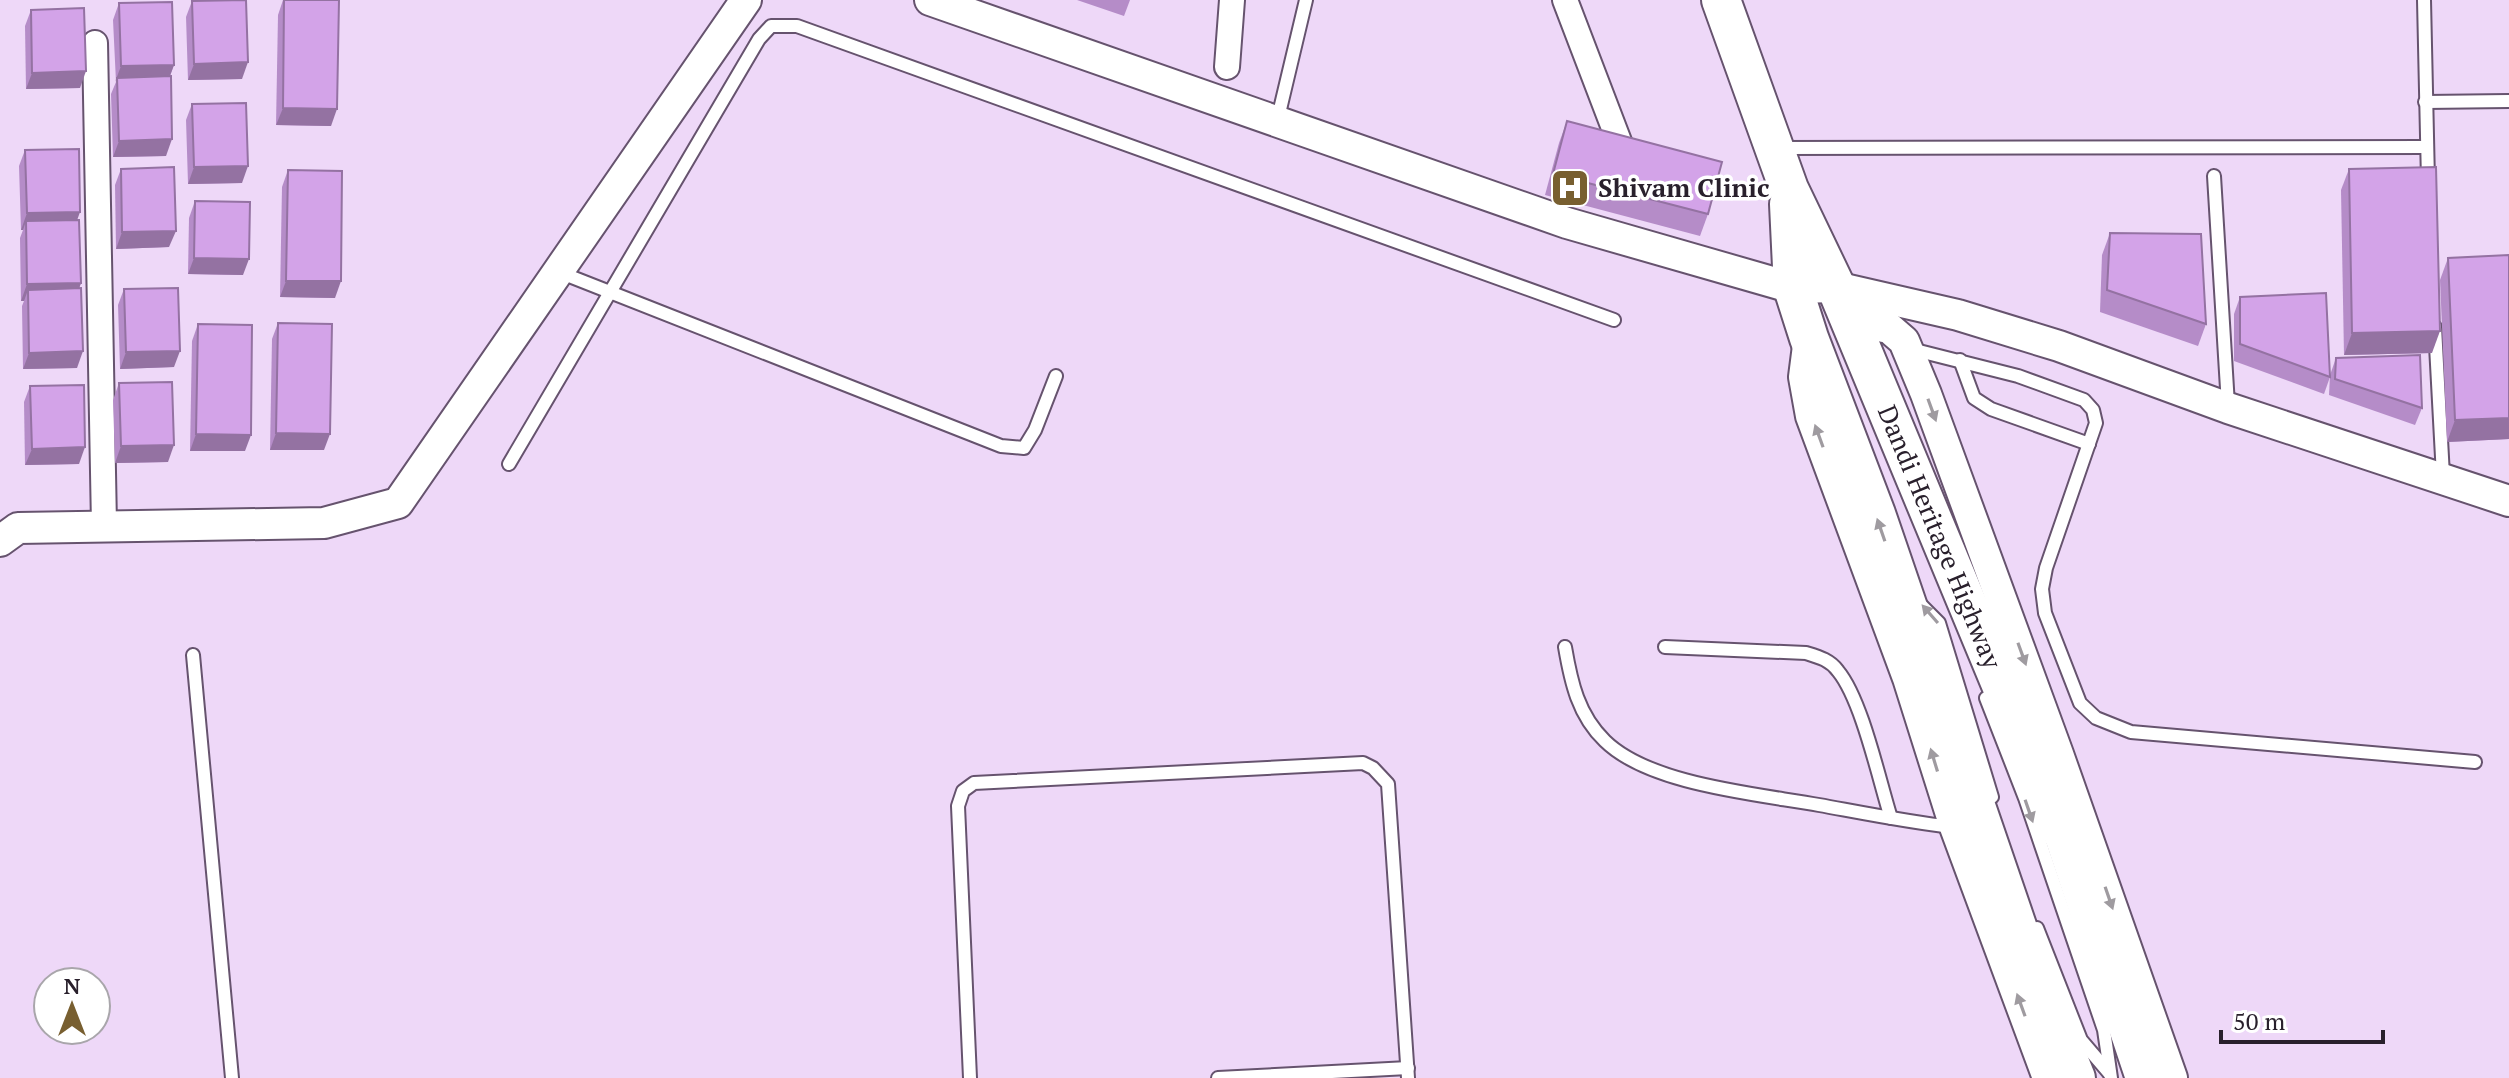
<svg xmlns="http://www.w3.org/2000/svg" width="2509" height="1078" font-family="'PT Serif',serif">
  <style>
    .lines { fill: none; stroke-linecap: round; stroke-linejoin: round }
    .service-casing { stroke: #66536e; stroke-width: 16 }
    .minor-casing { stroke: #66536e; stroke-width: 28 }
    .tertiary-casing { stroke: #66536e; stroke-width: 34 }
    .trunk-casing { stroke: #66536e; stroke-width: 42 }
    .service { stroke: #fff; stroke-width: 12 }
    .minor { stroke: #fff; stroke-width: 24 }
    .tertiary { stroke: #fff; stroke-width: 30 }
    .trunk { stroke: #fff; stroke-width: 38 }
    .wall { fill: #b58cc8 }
    .shaded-wall { fill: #9472a2 }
    .building { fill: #d3a3e8; stroke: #9472a2; stroke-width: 2 }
    .oneway { fill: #9f9ba0 }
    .labels { text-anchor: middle; stroke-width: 7; stroke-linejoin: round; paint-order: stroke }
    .poi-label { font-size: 26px; font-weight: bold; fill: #29202c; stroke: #fff; text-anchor: start }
    .street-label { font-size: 26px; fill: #29202c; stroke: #fff }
  </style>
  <rect width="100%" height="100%" fill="#eed8f8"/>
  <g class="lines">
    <defs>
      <g id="service">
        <path d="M2424 0 2428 181"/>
        <path d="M2425 102 2509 101"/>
        <path d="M1277 122 1306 0"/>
        <path d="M1780 148 2427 147"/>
        <path d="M2214 176 2228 405"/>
        <path d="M559 272 1001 446 1024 448 1035 430 1056 376"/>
        <path d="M2435 327 2443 476"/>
        <path d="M1911 349 2018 376 2084 400 2093 410 2096 423 2046 568 2042 589 2045 613 2080 703 2096 718 2131 732 2475 762"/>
        <path d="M1960 360 1974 398 1991 409 2089 444"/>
        <path d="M509 464 759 39 771 26H797L1614 320"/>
        <path d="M1917 601 1939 623 1992 797"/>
        <path d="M1565 647C1571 682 1578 715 1605 741 1650 785 1758 794 1819 805 1863 813 1907 822 1952 827"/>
        <path d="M1665 647 1806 653C1819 657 1830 660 1838 671 1862 700 1879 780 1891 818"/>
        <path d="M193 655 232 1078"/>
        <path d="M1986 698 2025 798 2104 1030 2111 1078"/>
        <path d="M2037 928 2081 1040 2110 1074"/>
        <path d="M970 1078 958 806 963 791 974 783 1363 763 1373 768 1388 784 1408 1078"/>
        <path d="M1218 1078 1408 1068"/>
      </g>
      <g id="minor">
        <path d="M1565 0 1625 157"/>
        <path d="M95 43 104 525"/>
        <path d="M1227 67 1232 0"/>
      </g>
      <g id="tertiary">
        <path d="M930 0 1567 223 1793 288 1836 287 1958 315 2059 346 2228 408 2509 501"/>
        <path d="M1850 320 1889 328 1904 341 1926 394 2058 754 2172 1078"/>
        <path d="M1809 338 1804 377 1811 416 1908 678 1955 827 2048 1078"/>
        <path d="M0 541 18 528 324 523 398 503 746 0"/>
      </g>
      <g id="trunk">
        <path id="s1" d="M1721 0 1789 189 1836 287 2065 839 2145 1078"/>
        <path d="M1789 204 1793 288 1809 338 1876 514 2030 964 2076 1078"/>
      </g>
    </defs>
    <use href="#service" class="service-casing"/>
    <use href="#minor" class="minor-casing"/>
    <use href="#tertiary" class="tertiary-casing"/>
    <use href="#trunk" class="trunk-casing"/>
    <use href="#service" class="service"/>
    <use href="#minor" class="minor"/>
    <use href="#tertiary" class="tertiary"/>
    <use href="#trunk" class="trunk"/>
  </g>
  <g class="wall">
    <path d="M283 0H339L331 126 276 125 278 15Z"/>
    <path d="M1077 0H1130L1124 16Z"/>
    <path d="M192 1 242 79 188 80 186 17Z"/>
    <path d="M119 3 174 65 170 76 166 156 113 157 111 94 116 82 113 20Z"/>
    <path d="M31 10 80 88 26 89 25 26Z"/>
    <path d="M192 104 242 183 188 184 186 120Z"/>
    <path d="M1567 121 1708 214 1700 236 1545 195 1559 143Z"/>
    <path d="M25 150 77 220 81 283 79 288 77 368 23 369 22 306 24 301H21L20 238 23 230H21L19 166Z"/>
    <path d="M121 169 169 247 116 249 115 185Z"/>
    <path d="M2349 169 2432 353 2344 355 2341 190Z"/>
    <path d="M288 170 335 298 280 297 282 187Z"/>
    <path d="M195 201 243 275 188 274 189 218Z"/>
    <path d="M2110 233 2206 324 2198 346 2100 312 2102 255Z"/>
    <path d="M2509 255V439L2447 442 2440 280 2448 258Z"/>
    <path d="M124 289 174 367 120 369 118 305Z"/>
    <path d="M2240 297 2330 377 2324 394 2234 361V314Z"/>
    <path d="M278 323 324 450H270L272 339Z"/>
    <path d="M198 324 245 451H190L192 341Z"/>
    <path d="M2336 358 2422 408 2415 425 2329 395 2330 375Z"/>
    <path d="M119 383 168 462 115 463 113 400Z"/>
    <path d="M30 386 79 464 25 465 24 402Z"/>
  </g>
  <g class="shaded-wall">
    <path d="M248 62 242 79 188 80 194 64Z"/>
    <path d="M174 65 168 81 117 78 115 82 121 66Z"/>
    <path d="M86 71 80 88 26 89 32 73Z"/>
    <path d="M283 108 337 109 331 126 276 125Z"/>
    <path d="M172 139 166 156 113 157 119 141Z"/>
    <path d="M248 166 242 183 188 184 194 167Z"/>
    <path d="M80 212 74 229 26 221 23 230H21L27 213Z"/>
    <path d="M176 231 169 247 116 249 122 232Z"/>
    <path d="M194 258 249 259 243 275 188 274Z"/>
    <path d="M286 281H341L335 298 280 297Z"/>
    <path d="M81 283 75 300 28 290 24 301H21L27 284Z"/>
    <path d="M2440 331 2432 353 2344 355 2352 333Z"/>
    <path d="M83 351 77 368 23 369 29 353Z"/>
    <path d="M180 351 174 367 120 369 126 352Z"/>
    <path d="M2509 418V439L2447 442 2455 420Z"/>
    <path d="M276 433 330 434 324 450H270Z"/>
    <path d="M196 434 251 435 245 451H190Z"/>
    <path d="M174 445 168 462 115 463 121 446Z"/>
    <path d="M85 447 79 464 25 465 32 449Z"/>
  </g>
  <g class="building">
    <path d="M246 0 248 62 194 64 192 1Z"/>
    <path d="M284 0H339L337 109 283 108Z"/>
    <path d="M172 2 174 65 121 66 119 3Z"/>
    <path d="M84 8 86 71 32 73 31 10Z"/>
    <path d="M171 76 172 139 119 141 117 78Z"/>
    <path d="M246 103 248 166 194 167 192 104Z"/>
    <path d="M1567 121 1722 162 1708 214 1553 174Z"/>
    <path d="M79 149 80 212 27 213 25 150Z"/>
    <path d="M174 167 176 231 122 232 121 169Z"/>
    <path d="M2436 167 2440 331 2352 333 2349 169Z"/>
    <path d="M288 170 342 171 341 281H286Z"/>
    <path d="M195 201 250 202 249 259 194 258Z"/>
    <path d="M79 220 81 283 27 284 26 221Z"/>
    <path d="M2110 233 2201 234 2206 324 2107 290Z"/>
    <path d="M2509 255V418L2455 420 2448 258Z"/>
    <path d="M81 288 83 351 29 353 28 290Z"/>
    <path d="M178 288 180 351 126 352 124 289Z"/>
    <path d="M2326 293 2330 377 2240 344V297Z"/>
    <path d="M278 323 332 324 330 434 276 433Z"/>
    <path d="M198 324 252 325 251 435 196 434Z"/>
    <path d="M2420 355 2422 408 2335 379 2336 358Z"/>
    <path d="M172 382 174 445 121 446 119 383Z"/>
    <path d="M84 385 85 447 32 449 30 386Z"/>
  </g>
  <defs><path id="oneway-solid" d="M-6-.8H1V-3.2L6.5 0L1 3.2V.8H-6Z" transform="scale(2)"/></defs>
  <g class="oneway">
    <use href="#oneway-solid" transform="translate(1932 410) rotate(70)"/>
    <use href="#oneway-solid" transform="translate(1819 436) rotate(-110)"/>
    <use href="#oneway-solid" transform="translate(1881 530) rotate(-109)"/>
    <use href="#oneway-solid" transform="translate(1930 614) rotate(-131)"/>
    <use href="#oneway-solid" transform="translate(2022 654) rotate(70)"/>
    <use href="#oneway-solid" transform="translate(1934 760) rotate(-107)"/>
    <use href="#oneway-solid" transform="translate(2029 811) rotate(71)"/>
    <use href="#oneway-solid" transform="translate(2109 898) rotate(71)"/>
    <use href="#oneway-solid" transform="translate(2021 1005) rotate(-110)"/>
  </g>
  <defs>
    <symbol id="hospital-square" viewBox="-11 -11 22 22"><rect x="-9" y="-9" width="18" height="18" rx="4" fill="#785f30" stroke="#fff"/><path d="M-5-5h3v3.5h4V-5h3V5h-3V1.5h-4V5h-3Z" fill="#fff"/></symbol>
  </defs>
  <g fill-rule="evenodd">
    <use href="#hospital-square" x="1548" y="166" width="44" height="44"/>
  </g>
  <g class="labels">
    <g class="poi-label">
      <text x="1598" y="197">Shivam Clinic</text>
    </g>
    <g class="street-label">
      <text dy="9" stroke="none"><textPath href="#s1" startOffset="580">Dandi Heritage Highway</textPath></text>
    </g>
  </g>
  <g transform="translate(72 1006)"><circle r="38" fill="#ffffff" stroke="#a9a6ab" stroke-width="2"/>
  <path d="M0-6L14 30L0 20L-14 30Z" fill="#785f30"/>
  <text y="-12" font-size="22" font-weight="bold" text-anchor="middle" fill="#29202c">N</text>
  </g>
  <path d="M2221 1030v12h162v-12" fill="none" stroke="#29202c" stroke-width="4"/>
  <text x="2233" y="1030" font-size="24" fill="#29202c" stroke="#ffffff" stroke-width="6" paint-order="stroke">50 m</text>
</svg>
